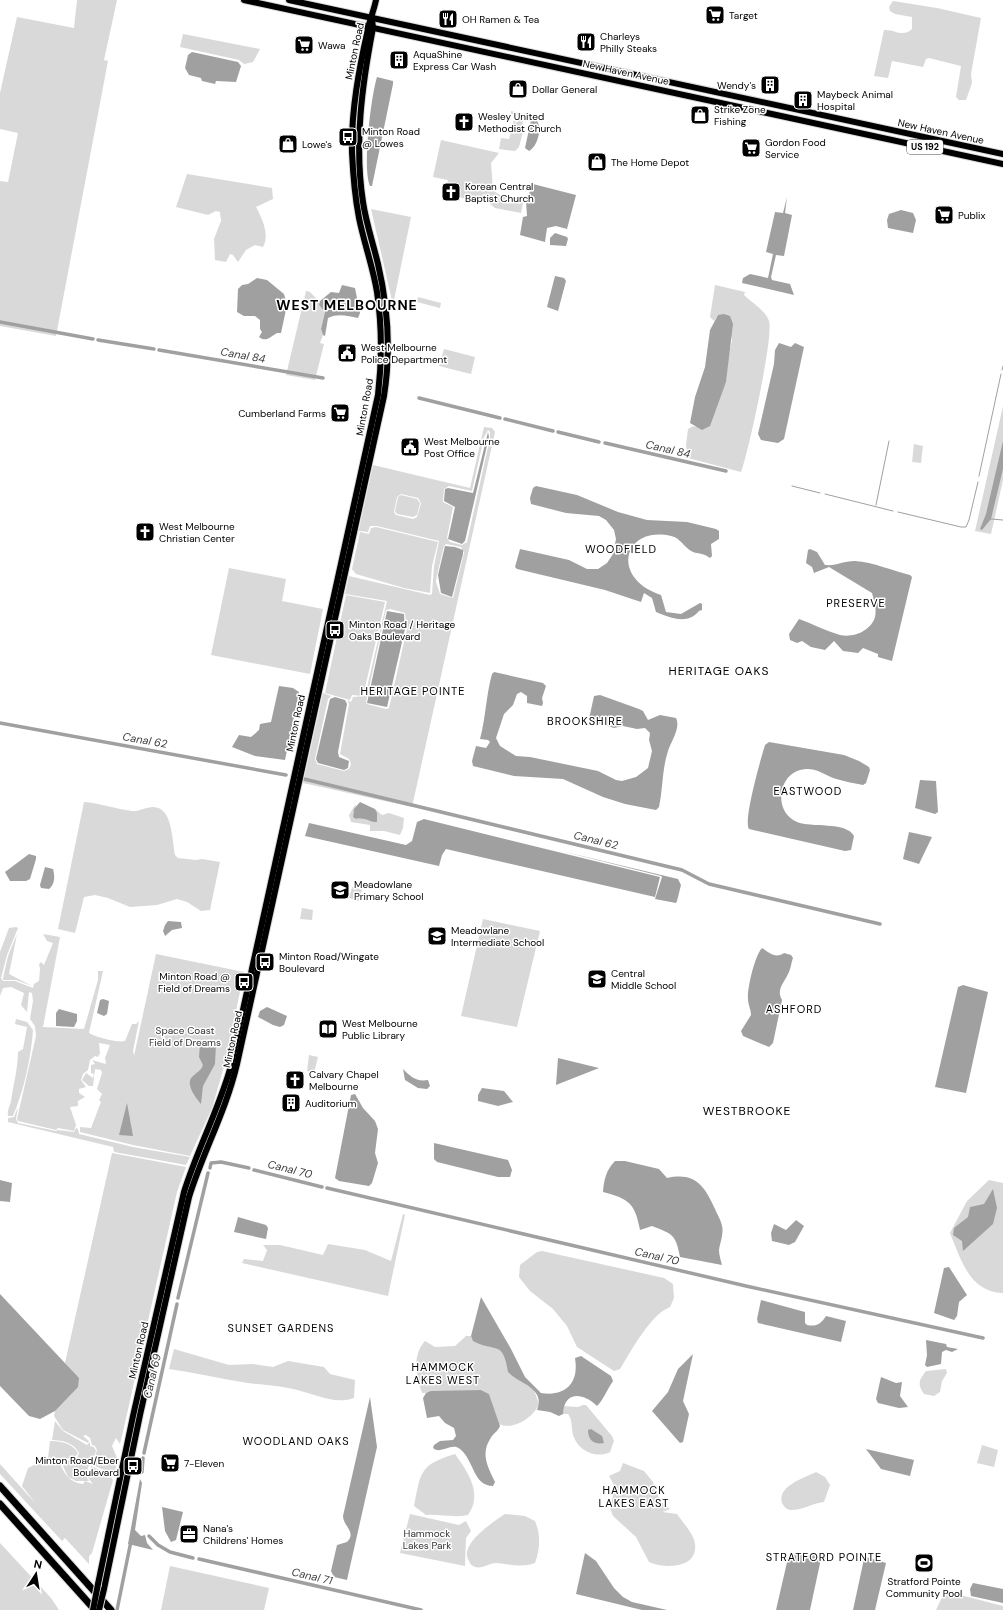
<svg xmlns="http://www.w3.org/2000/svg" width="1003" height="1610" font-family="'DM Sans',sans-serif">
  <style>
    .green { fill: #d9d9d9; fill-rule: evenodd }
    .water { fill: #a0a0a0 }
    .lines { fill: none; stroke-linecap: round; stroke-linejoin: round }
    .stream { stroke: #a0a0a0; stroke-width: 1 }
    .canal { stroke: #a0a0a0; stroke-width: 3.5 }
    .major-casing { stroke: #dbdbdb; stroke-width: 8 }
    .highway-casing { stroke: #dbdbdb; stroke-width: 9 }
    .major { stroke: #000; stroke-width: 6 }
    .highway { stroke: #000; stroke-width: 7 }
    .major-bridge-casing { stroke: #dbdbdb; stroke-width: 8; stroke-linecap: butt }
    .major-bridge { stroke: #000; stroke-width: 6 }
    .labels { text-anchor: middle; stroke-width: 3; stroke-linejoin: round; paint-order: stroke }
    .shield { fill: #fff; stroke: #4c4c4c; stroke-width: 1 }
    .shield-label { font-size: 9px; font-weight: bold; fill: #000 }
    .poi-label { font-size: 10px; fill: #000; stroke: #fff; text-anchor: start }
    .street-label { font-size: 10px; fill: #000; stroke: #fff }
    .park-label { font-size: 10px; fill: #303030; stroke: #fff }
    .water-label { font-size: 11px; font-style: italic; fill: #414141; stroke: #fff }
    .neighbourhood-label { font-size: 11px; letter-spacing: 1px; fill: #000; stroke: #fff }
    .quarter-label { font-size: 12px; letter-spacing: 1px; fill: #000; stroke: #fff }
    .district-label { font-size: 14px; font-weight: bold; letter-spacing: 1px; fill: #000; stroke: #fff }
  </style>
  <rect width="100%" height="100%" fill="#fff"/>
  <g class="green">
    <path d="M77 0H117L104 60 108 61 56 336 0 326V181L8 182 18 133 0 129V93L17 17 74 28Z"/>
    <path d="M893 1 937 8 981 18 971 74 972 83 966 100H959L956 97 961 66 929 58 926 59 923 67 892 61 888 78 874 76 884 30C895 29 902 38 912 29V17L895 14 890 11 889 7Z"/>
    <path d="M183 34 260 49 253 62 244 64 239 60 180 47Z"/>
    <path d="M511 111 526 115 521 127 524 128 519 147 515 151 499 149 501 138 509 139 514 120 516 123 518 121V115L511 114Z"/>
    <path d="M441 140 499 153 491 163 493 190C502 198 511 198 521 201L523 203 521 213 495 208 489 203 458 197 460 187 447 184 448 180 433 177Z"/>
    <path d="M187 174 272 188 273 199 256 207C262 218 270 235 263 247L255 245 246 250 238 262 233 255 230 254 226 262 215 260 214 239 221 221 220 212 216 211 208 215 176 207Z"/>
    <path d="M371 209 411 217 393 305Z"/>
    <path d="M715 285 745 292 744 295C752 303 766 311 769 321 774 335 748 455 741 472L688 458 686 445 688 429 693 426 695 427 722 392 726 381 728 359 732 340 727 315H718L714 321 710 317Z"/>
    <path d="M306 291 310 292 320 302 319 305 325 312 321 329 323 335 320 343 324 344 315 380 286 375Z"/>
    <path d="M418 297 441 303 440 308 417 302Z"/>
    <path d="M444 349 475 357 471 374 439 366Z"/>
    <path d="M1003 406V480L991 534 975 531Z"/>
    <path d="M484 427 492 428 495 432 412 807 303 783 349 576 430 595 432 594 434 566 439 541 377 526H370L368 532 359 531 356 543 373 465 470 488ZM488 430 490 432V438L467 542 462 545 450 542 447 538 453 507 443 502 444 489 449 486 472 491 484 437ZM401 494 418 498 421 503 417 517 413 519 396 515 394 512 397 497ZM446 544 461 547 464 553 453 598 440 594 436 582 437 575 444 546ZM345 594 387 601 365 696 353 697 351 702 347 700 349 704 340 754 349 759 351 764 349 769 344 771 317 764 315 759 328 699 331 696 323 693ZM390 609 405 613 407 629 389 708 386 709 367 704 366 702 386 610Z"/>
    <path d="M914 444 923 446 921 463 912 462Z"/>
    <path d="M401 495 417 499 420 503 417 515 413 517 397 514 395 511 398 497Z"/>
    <path d="M376 527 438 542 432 566 430 593 404 588 356 574 352 569 360 532 369 534 371 528Z"/>
    <path d="M229 568 286 579 282 601 323 609 310 674 211 655Z"/>
    <path d="M346 595 385 602 363 696 352 695 350 700 325 693Z"/>
    <path d="M84 802C99 803 116 809 132 811 138 812 146 807 153 807 173 807 172 841 175 855L178 858 196 860 202 859 220 862 210 910 201 911 187 902 177 899 157 905 130 907 108 898 95 895 84 897 75 933 58 929Z"/>
    <path d="M355 805H356L353 814 356 819 364 818 377 820 375 809 382 815 389 813 404 818 403 828 400 835 384 831H370V825L351 822 349 815Z"/>
    <path d="M352 887 362 889 359 901 349 898Z"/>
    <path d="M302 908 313 910 312 920 300 919Z"/>
    <path d="M483 919 540 931 517 1027 461 1016Z"/>
    <path d="M16 927 18 928 7 955 1 978 3 981H15L33 988 34 984 39 981 40 969 39 964 41 962 44 965 53 943 47 941 43 934 60 937 43 1027 84 1029 98 980V971H103L89 1033C95 1037 118 1043 125 1041L132 1024H136L139 1021 133 1051 134 1056 156 954 244 972 226 1060 212 1108 190 1156 133 1145 80 1132V1127L91 1128 101 1102 99 1100 102 1094 97 1089 102 1073 101 1070 95 1069 93 1086H89L82 1080 86 1073 93 1078 94 1074 91 1073V1065L95 1064 92 1060 106 1064 105 1058 110 1045 99 1043 100 1053 98 1057 95 1056 90 1060 88 1070 83 1074 81 1080 86 1087 79 1089V1093L85 1097 78 1101V1106L70 1107 76 1125 74 1131 58 1128 56 1130 18 1121 17 1119 36 1036 35 1026 30 1019 33 1001 32 993 29 992 27 1012 21 1005 24 993 11 987 3 988 0 996V952L9 928Z"/>
    <path d="M17 934 9 974 32 986 16 980H3V978L8 956Z"/>
    <path d="M16 1019 27 1022 33 1030C31 1058 24 1090 13 1116H8C7 1109 10 1107 11 1101 13 1085 18 1069 18 1052L23 1049 27 1027 15 1024Z"/>
    <path d="M309 1055 318 1057 314 1073 307 1071Z"/>
    <path d="M18 1107 16 1119 18 1123 56 1131 58 1130 74 1132 76 1128 78 1129 79 1134 133 1147 190 1157 186 1165 114 1152 113 1147 8 1122V1118L14 1117Z"/>
    <path d="M112 1153 186 1167 177 1192 122 1436 120 1444 116 1438 112 1446 117 1458 113 1462 103 1460 95 1456 97 1450 95 1446 92 1445 90 1438 86 1435 83 1436 89 1441 88 1443 63 1430 54 1416 55 1411 78 1378 65 1363Z"/>
    <path d="M989 1180 1003 1183V1293C969 1292 961 1259 950 1233L967 1201Z"/>
    <path d="M403 1214 405 1215 388 1296 242 1263 244 1259 263 1261 267 1250 263 1245H280L323 1255 328 1244 365 1250 391 1261Z"/>
    <path d="M542 1251 664 1278 673 1284 674 1298 670 1307C651 1314 631 1351 620 1369L614 1371 577 1347 567 1326 553 1309 530 1291 519 1277 520 1265 537 1252Z"/>
    <path d="M466 1336H471C477 1351 499 1341 506 1356 508 1361 508 1367 508 1372L534 1390 539 1404C534 1417 513 1431 499 1424L489 1394 481 1390 422 1393C416 1376 412 1355 425 1341L435 1347 455 1346Z"/>
    <path d="M174 1349 229 1365 252 1364 273 1367 288 1361 324 1367 330 1374 355 1380 354 1398C334 1406 309 1391 288 1388 275 1385 262 1385 248 1383 222 1379 196 1373 169 1369Z"/>
    <path d="M946 1369 947 1373 942 1381 940 1392 934 1396 924 1394C917 1384 919 1380 926 1371Z"/>
    <path d="M583 1405H586L612 1436 614 1441 610 1452C596 1459 578 1451 573 1435 571 1427 573 1421 568 1414H563V1406L578 1407Z"/>
    <path d="M55 1421 63 1431 87 1445 90 1442V1446L94 1447 96 1451 94 1456 103 1462 112 1464 117 1461 114 1478 110 1473 91 1464 88 1467 87 1478 89 1481H76L68 1477 61 1462 77 1458 79 1453C74 1443 63 1440 52 1440Z"/>
    <path d="M50 1441C61 1441 72 1443 78 1453L76 1456 59 1461C64 1474 69 1482 83 1484L85 1481 93 1484 88 1478 91 1466 109 1474 113 1480 92 1553 89 1556V1564L65 1538 62 1541 0 1474V1464L36 1504 22 1486 28 1468 48 1458Z"/>
    <path d="M982 1445 998 1450 994 1467 977 1463Z"/>
    <path d="M455 1454C468 1472 483 1494 468 1515 454 1518 440 1514 426 1515L414 1506C421 1472 419 1465 455 1454Z"/>
    <path d="M623 1463 644 1471 653 1482 660 1501 670 1509 662 1512 677 1514C683 1523 694 1534 695 1544 698 1569 665 1569 649 1562L636 1537 613 1516 610 1508 615 1487 609 1476 620 1471Z"/>
    <path d="M816 1472 825 1477 830 1485 824 1502C812 1503 804 1510 791 1510 787 1510 784 1507 782 1503 777 1486 804 1478 816 1472Z"/>
    <path d="M410 1514 459 1525 466 1521 471 1531 466 1538 465 1566 400 1553Z"/>
    <path d="M505 1514 525 1516 535 1521C541 1535 540 1549 535 1563 521 1568 510 1564 496 1563 489 1563 483 1569 475 1567 472 1566 470 1564 469 1561 458 1545 493 1522 505 1514Z"/>
    <path d="M0 1543 51 1598 59 1610H0Z"/>
    <path d="M921 1557 925 1558 929 1563 926 1573 917 1571Z"/>
    <path d="M170 1566 269 1588 264 1610H161Z"/>
    <path d="M945 1591 1003 1606V1610H936Z"/>
  </g>
  <g class="water">
    <path d="M192 52 238 62 241 66 236 82 216 81 215 84 202 81 201 78 189 75 185 68 188 55Z"/>
    <path d="M377 77 393 81V84L372 186H370C362 169 371 96 377 77Z"/>
    <path d="M531 120 537 121C542 128 538 146 529 151L525 148Z"/>
    <path d="M533 184 576 195 567 229 556 226 547 228 545 242 520 235 523 217 527 216 526 201Z"/>
    <path d="M787 197 785 213 792 215 784 256 776 255 771 277 772 280 790 284 794 295 742 283 743 278 750 274 768 278 773 254 766 252 775 212 783 213Z"/>
    <path d="M901 210 913 213 916 220 913 233 888 228 887 220 889 214Z"/>
    <path d="M555 233 567 237 568 239 566 246 550 245V238Z"/>
    <path d="M555 276 564 278 566 281 558 311 547 307Z"/>
    <path d="M257 278 267 280 284 294 287 305 281 333H277C271 336 266 343 259 337L262 332 260 329V320L255 316H244L237 312 238 289 242 285 248 284Z"/>
    <path d="M342 285 355 288 360 313 358 318C348 316 338 313 328 318L325 336 323 335 321 329 325 312 319 305 320 301 331 292 339 293Z"/>
    <path d="M724 314 730 316 733 324 726 382 710 426 702 430 690 423 695 397 705 367 710 330 718 315Z"/>
    <path d="M779 343 791 347 795 343 804 347 784 439 778 443 761 440 758 434 774 364 775 350Z"/>
    <path d="M488 432 489 437 465 541 462 544 448 539 455 507 444 501 445 489 448 488 473 493Z"/>
    <path d="M1003 441V469L991 519 982 530 980 529 986 514Z"/>
    <path d="M536 486 577 495 618 512 647 520 687 522 716 529 719 531V539L711 544 712 556 710 558C704 553 699 554 693 552 684 548 681 538 671 536 624 525 609 578 661 595L666 612 681 614 700 603 702 604V610L699 611C688 625 670 618 656 612L652 598 644 593 641 602 605 590 517 569 515 567 520 549 569 560 587 569H598L607 563 613 554 616 539 614 530 606 520 599 516 566 513 531 504 530 498 533 488Z"/>
    <path d="M445 546 455 547 463 550V554L452 597 441 593 438 575Z"/>
    <path d="M810 549 817 552 825 565C838 566 842 561 855 561 873 562 893 571 910 575L912 577 892 661 878 657V654L863 648 858 653 843 651 834 641 825 650 811 647 802 641 797 643 790 640 789 634 799 619C813 624 826 631 840 635 853 638 871 631 875 617 877 609 874 601 872 593L829 567 814 573 812 567 806 563 808 550Z"/>
    <path d="M387 611 404 614 405 629 387 707 367 703Z"/>
    <path d="M494 672 543 683 546 686 542 698 543 703 542 706 527 703V696L521 692 517 694 513 705 504 714 496 738 500 746 516 756 530 757 598 771 616 780 622 781 636 777 648 768 652 751 649 740 650 733 645 728 637 729 623 726 614 728 591 721 589 719 594 696 600 695 639 709 643 711 648 720 660 715 676 718C681 728 671 741 668 751 662 769 663 789 659 807L656 810 625 804 603 797 563 779 514 776 473 766 472 761 476 746 486 748 490 742 488 740 480 739C486 717 486 695 492 674Z"/>
    <path d="M279 686 293 688 299 692 285 760 255 756 232 747 239 735 251 737 259 730 260 724 271 722Z"/>
    <path d="M335 697 345 700 347 704 338 752 339 757 349 761 348 768 344 770 318 763 316 759 330 699Z"/>
    <path d="M769 742 844 755 859 761 869 767 870 770 866 783 863 785C853 783 842 781 833 778 824 774 817 769 807 769 779 769 771 811 797 822 811 828 846 821 854 836L851 850 845 851 749 829C743 821 761 758 765 745Z"/>
    <path d="M920 780 936 781 938 812 935 814 915 808Z"/>
    <path d="M360 802 375 809 377 813V822C371 823 366 817 356 819L353 817 354 809Z"/>
    <path d="M424 819 660 877 655 897 446 849 442 855 439 866 305 836 309 823 406 845 412 841 417 822Z"/>
    <path d="M909 832 932 837 919 864 903 859Z"/>
    <path d="M557 850 678 879 681 885 677 901 676 903 655 899 662 877 661 876Z"/>
    <path d="M29 854 36 856V859L30 879 26 881H10L5 872Z"/>
    <path d="M45 867 53 869C55 876 55 884 49 889L41 888 40 885Z"/>
    <path d="M168 921 181 922 182 928 172 930 165 936 163 931 165 925Z"/>
    <path d="M762 948C770 953 775 959 784 953L791 955 793 958C791 963 791 969 788 974 784 983 776 989 782 1000L773 1043 769 1047 743 1036 741 1031 751 1015C751 1009 748 1005 748 999 747 989 755 955 762 948Z"/>
    <path d="M963 985 988 992 966 1093 935 1087 958 987Z"/>
    <path d="M103 999 109 1001 107 1014 104 1016 97 1013 100 1000Z"/>
    <path d="M267 1007 287 1016 284 1025 280 1027 273 1025 258 1017 260 1011Z"/>
    <path d="M59 1009 77 1014V1021L74 1027 56 1026V1013Z"/>
    <path d="M202 1042 207 1044 215 1042 216 1044 215 1064 203 1086 201 1104C196 1098 184 1083 193 1076 197 1072 201 1071 203 1065L199 1057 200 1044Z"/>
    <path d="M558 1058 599 1068 556 1085Z"/>
    <path d="M403 1069C411 1077 416 1082 428 1080L430 1086 427 1089 418 1088 405 1080Z"/>
    <path d="M482 1088 504 1091 513 1102 498 1106 478 1101V1095Z"/>
    <path d="M355 1094 363 1108 375 1121 378 1129 375 1153 378 1163 372 1183 369 1186 339 1181 335 1178 351 1095Z"/>
    <path d="M127 1103 133 1136 119 1135Z"/>
    <path d="M434 1143 508 1160 512 1170 510 1177H498L437 1162 434 1159Z"/>
    <path d="M615 1161H625L659 1169 667 1178C695 1172 704 1185 715 1209 717 1214 721 1220 722 1226 724 1233 720 1243 719 1250 719 1255 721 1261 722 1265L680 1257C676 1235 673 1234 652 1226L640 1230C635 1203 629 1199 603 1192 604 1180 606 1170 615 1161Z"/>
    <path d="M0 1180 12 1183 10 1202 0 1201Z"/>
    <path d="M993 1189 997 1208 993 1224 963 1251 962 1241 953 1235 954 1228 968 1217 970 1207 984 1204Z"/>
    <path d="M238 1217 266 1225 268 1228 266 1239 234 1232Z"/>
    <path d="M796 1220 804 1226 795 1242 789 1245 772 1241 771 1233 774 1224 786 1230Z"/>
    <path d="M949 1267 967 1295 959 1302 957 1316 954 1320 934 1313 944 1268Z"/>
    <path d="M0 1294 79 1378 78 1387 55 1411 40 1419 29 1416 0 1386Z"/>
    <path d="M481 1297 511 1349 525 1377 541 1393C567 1397 579 1382 575 1358L581 1356 611 1376 613 1381C608 1388 602 1402 597 1406 583 1392 564 1391 563 1414L559 1416 550 1412 537 1410C546 1388 519 1384 508 1372 503 1339 495 1353 473 1341L471 1336Z"/>
    <path d="M761 1300 805 1312V1323L807 1325C816 1327 821 1324 826 1316L846 1321 841 1342 758 1323 757 1319Z"/>
    <path d="M926 1340 946 1344 947 1347 958 1349 952 1352 946 1350 942 1352 941 1364 927 1367 925 1365 927 1355Z"/>
    <path d="M693 1354 683 1401 689 1414 683 1442 680 1443 652 1411 668 1392 678 1369Z"/>
    <path d="M881 1377 896 1383 902 1382 900 1396 908 1407 899 1408 878 1403 876 1399Z"/>
    <path d="M481 1390 489 1394 500 1426C498 1431 495 1432 492 1436 480 1453 487 1465 495 1482L493 1486C473 1486 474 1460 460 1449 451 1442 441 1455 433 1448L434 1445 440 1441 453 1440 456 1436 454 1428 445 1423 439 1416 427 1418 423 1398 426 1393 431 1391Z"/>
    <path d="M370 1397 377 1447 347 1580 334 1577 331 1571 337 1545 347 1542C357 1532 343 1526 343 1516Z"/>
    <path d="M591 1429 602 1436 604 1443C594 1445 588 1440 588 1430Z"/>
    <path d="M866 1449 914 1460 910 1476 881 1469Z"/>
    <path d="M140 1479 142 1483 135 1530 141 1536 145 1535 147 1543 153 1550 128 1544Z"/>
    <path d="M162 1507 183 1512 176 1540 171 1542 165 1531Z"/>
    <path d="M585 1553 596 1561 614 1588 623 1597 632 1602 667 1610H642L576 1594Z"/>
    <path d="M822 1554 810 1610H776L788 1558 791 1555Z"/>
    <path d="M866 1557 886 1563 875 1610H853L864 1559Z"/>
    <path d="M973 1583 1003 1589V1603L971 1596 970 1589Z"/>
  </g>
  <g class="lines">
    <g class="stream">
      <path d="M1002 370 1003 366"/>
      <path d="M979 476 1001 374"/>
      <path d="M792 486 820 493"/>
      <path d="M825 494 893 511"/>
      <path d="M876 505 889 441"/>
      <path d="M898 512 961 527H966L969 520 978 482"/>
      <path d="M991 519 1003 520"/>
    </g>
    <g class="canal">
      <path d="M0 322 93 339"/>
      <path d="M98 340 154 349"/>
      <path d="M159 350 323 378"/>
      <path d="M419 398 500 418"/>
      <path d="M505 419 553 431"/>
      <path d="M558 432 599 442"/>
      <path d="M605 443 726 471"/>
      <path d="M0 723 286 775"/>
      <path d="M304 779 682 870 709 884 880 924"/>
      <path d="M210 1168 211 1163 221 1162 249 1168"/>
      <path d="M254 1170 322 1187"/>
      <path d="M327 1188 746 1286 983 1338"/>
      <path d="M178 1298 208 1173"/>
      <path d="M144 1453 177 1304"/>
      <path d="M142 1472 143 1458"/>
      <path d="M149 1536 158 1545 170 1552 193 1558"/>
      <path d="M199 1559 421 1610"/>
      <path d="M117 1610 131 1541"/>
    </g>
    <defs>
      <g id="major">
        <path d="M244 0 1003 164"/>
        <path d="M289 0 1003 154"/>
        <path d="M98 1584 133 1416 184 1192C197 1150 218 1111 230 1069L378 395C382 361 382 326 377 292 373 267 364 243 359 218 355 197 353 174 352 152 351 111 359 69 368 29 370 19 374 10 376 0"/>
        <path d="M104 1589 140 1415 189 1197C203 1152 226 1111 237 1064L384 396C391 352 388 307 378 264 373 243 366 223 363 202 354 144 362 85 373 28L372 19"/>
      </g>
      <g id="highway">
        <path d="M0 1486 111 1610"/>
        <path d="M0 1504 95 1610"/>
      </g>
    </defs>
    <use href="#major" class="major-casing"/>
    <use href="#highway" class="highway-casing"/>
    <use href="#major" class="major"/>
    <use href="#highway" class="highway"/>
    <defs>
      <g id="major-bridge">
        <path d="M93 1610 98 1584"/>
        <path d="M99 1610 104 1589"/>
      </g>
    </defs>
    <use href="#major-bridge" class="major-bridge-casing"/>
    <use href="#major-bridge" class="major-bridge"/>
  </g>
  <defs>
    <symbol id="supermarket-square" viewBox="-11 -11 22 22"><rect x="-9" y="-9" width="18" height="18" rx="4" fill="#000" stroke="#fff"/><path d="M-6-5.5h2.5l.6 2H6L4.5 2H-2.5L-4.4-4H-6ZM-1.5 3.2a1.3 1.3 0 1 0 .1 0ZM3 3.2a1.3 1.3 0 1 0 .1 0Z" fill="#fff"/></symbol>
    <symbol id="restaurant-square" viewBox="-11 -11 22 22"><rect x="-9" y="-9" width="18" height="18" rx="4" fill="#000" stroke="#fff"/><path d="M-5-6h1v4h1v-4h1v4h1v-4h1v5L-1.5 .5V6h-2V.5L-5-1ZM5-6V6H3V1.5H1.5Q1.5-4 5-6Z" fill="#fff"/></symbol>
    <symbol id="building-square" viewBox="-11 -11 22 22"><rect x="-9" y="-9" width="18" height="18" rx="4" fill="#000" stroke="#fff"/><path d="M-4-6H4V6H1V3H-1V6H-4ZM-2.5-4.3h1.7v1.8h-1.7ZM.8-4.3h1.7v1.8H.8ZM-2.5-1h1.7V.8h-1.7ZM.8-1h1.7V.8H.8Z" fill="#fff"/></symbol>
    <symbol id="shop-square" viewBox="-11 -11 22 22"><rect x="-9" y="-9" width="18" height="18" rx="4" fill="#000" stroke="#fff"/><path d="M-5-2.5h2.3a2.7 3.5 0 0 1 5.4 0H5L5.5 6h-11ZM-1.5-2.5h3a1.5 2.3 0 0 0-3 0Z" fill="#fff"/></symbol>
    <symbol id="church-square" viewBox="-11 -11 22 22"><rect x="-9" y="-9" width="18" height="18" rx="4" fill="#000" stroke="#fff"/><path d="M-1.2-6h2.4v3.5h3.3v2.4h-3.3V6h-2.4V-.1h-3.3v-2.4h3.3Z" fill="#fff"/></symbol>
    <symbol id="bus-square" viewBox="-11 -11 22 22"><rect x="-9" y="-9" width="18" height="18" rx="4" fill="#000" stroke="#fff"/><path d="M-5-6H5V4H4V6H2V4H-2V6H-4V4H-5ZM-3.5-4V0h7V-4ZM-3.5 1.2v1.5H-2V1.2ZM2 1.2v1.5H3.5V1.2Z" fill="#fff"/></symbol>
    <symbol id="civic-square" viewBox="-11 -11 22 22"><rect x="-9" y="-9" width="18" height="18" rx="4" fill="#000" stroke="#fff"/><path d="M-.6-6.5H3V-4.5H.6V-3L4-1V1h2V6H-6V1h2V-1L-.6-3ZM-1.2 2.5V6h2.4V2.5Z" fill="#fff"/></symbol>
    <symbol id="school-square" viewBox="-11 -11 22 22"><rect x="-9" y="-9" width="18" height="18" rx="4" fill="#000" stroke="#fff"/><path d="M0-5L7-2L0 1L-7-2ZM-4 1L0 2.5L4 1V4Q0 6-4 4Z" fill="#fff"/></symbol>
    <symbol id="library-square" viewBox="-11 -11 22 22"><rect x="-9" y="-9" width="18" height="18" rx="4" fill="#000" stroke="#fff"/><path d="M-6-4Q-3-5.5-.7-3.5V5Q-3 3-6 4ZM6-4Q3-5.5 .7-3.5V5Q3 3 6 4Z" fill="#fff"/></symbol>
    <symbol id="office-square" viewBox="-11 -11 22 22"><rect x="-9" y="-9" width="18" height="18" rx="4" fill="#000" stroke="#fff"/><path d="M-6-3h4V-5.5h4V-3h4V5H-6ZM-1-4.5V-3h2v-1.5ZM-6 0V1H6V0Z" fill="#fff"/></symbol>
    <symbol id="stadium-square" viewBox="-11 -11 22 22"><rect x="-9" y="-9" width="18" height="18" rx="4" fill="#000" stroke="#fff"/><path d="M0-5a6.5 5 0 1 0 0 10a6.5 5 0 1 0 0-10ZM-3.5-1.8h7v3.6h-7Z" fill="#fff"/></symbol>
  </defs>
  <g fill-rule="evenodd">
    <use href="#supermarket-square" x="704" y="4" width="22" height="22"/>
    <use href="#restaurant-square" x="437" y="8" width="22" height="22"/>
    <use href="#restaurant-square" x="575" y="31" width="22" height="22"/>
    <use href="#supermarket-square" x="293" y="34" width="22" height="22"/>
    <use href="#building-square" x="388" y="49" width="22" height="22"/>
    <use href="#building-square" x="759" y="74" width="22" height="22"/>
    <use href="#shop-square" x="507" y="78" width="22" height="22"/>
    <use href="#building-square" x="792" y="89" width="22" height="22"/>
    <use href="#shop-square" x="689" y="104" width="22" height="22"/>
    <use href="#church-square" x="453" y="111" width="22" height="22"/>
    <use href="#bus-square" x="337" y="126" width="22" height="22"/>
    <use href="#shop-square" x="277" y="133" width="22" height="22"/>
    <use href="#supermarket-square" x="740" y="137" width="22" height="22"/>
    <use href="#shop-square" x="586" y="151" width="22" height="22"/>
    <use href="#church-square" x="440" y="181" width="22" height="22"/>
    <use href="#supermarket-square" x="933" y="204" width="22" height="22"/>
    <use href="#civic-square" x="336" y="342" width="22" height="22"/>
    <use href="#supermarket-square" x="329" y="402" width="22" height="22"/>
    <use href="#civic-square" x="399" y="436" width="22" height="22"/>
    <use href="#church-square" x="134" y="521" width="22" height="22"/>
    <use href="#bus-square" x="324" y="619" width="22" height="22"/>
    <use href="#school-square" x="329" y="879" width="22" height="22"/>
    <use href="#school-square" x="426" y="925" width="22" height="22"/>
    <use href="#bus-square" x="254" y="951" width="22" height="22"/>
    <use href="#school-square" x="586" y="968" width="22" height="22"/>
    <use href="#bus-square" x="233" y="971" width="22" height="22"/>
    <use href="#library-square" x="317" y="1018" width="22" height="22"/>
    <use href="#church-square" x="284" y="1069" width="22" height="22"/>
    <use href="#building-square" x="280" y="1092" width="22" height="22"/>
    <use href="#supermarket-square" x="159" y="1452" width="22" height="22"/>
    <use href="#bus-square" x="122" y="1455" width="22" height="22"/>
    <use href="#office-square" x="178" y="1523" width="22" height="22"/>
    <use href="#stadium-square" x="913" y="1552" width="22" height="22"/>
  </g>
  <g class="labels">
    <rect class="shield" x="907" y="140" width="36" height="14" rx="3"/>
    <g class="shield-label">
      <text x="925" y="150">US 192</text>
    </g>
    <g class="poi-label">
      <text x="729" y="19">Target</text>
      <text x="462" y="23">OH Ramen &amp; Tea</text>
      <text x="600" y="40">Charleys<tspan x="600" dy="12">Philly Steaks</tspan></text>
      <text x="318" y="49">Wawa</text>
      <text x="413" y="58">AquaShine<tspan x="413" dy="12">Express Car Wash</tspan></text>
      <text x="756" y="89" text-anchor="end">Wendy's</text>
      <text x="532" y="93">Dollar General</text>
      <text x="817" y="98">Maybeck Animal<tspan x="817" dy="12">Hospital</tspan></text>
      <text x="714" y="113">Strike Zone<tspan x="714" dy="12">Fishing</tspan></text>
      <text x="478" y="120">Wesley United<tspan x="478" dy="12">Methodist Church</tspan></text>
      <text x="362" y="135">Minton Road<tspan x="362" dy="12">@ Lowes</tspan></text>
      <text x="765" y="146">Gordon Food<tspan x="765" dy="12">Service</tspan></text>
      <text x="302" y="148">Lowe's</text>
      <text x="611" y="166">The Home Depot</text>
      <text x="465" y="190">Korean Central<tspan x="465" dy="12">Baptist Church</tspan></text>
      <text x="958" y="219">Publix</text>
      <text x="361" y="351">West Melbourne<tspan x="361" dy="12">Police Department</tspan></text>
      <text x="326" y="417" text-anchor="end">Cumberland Farms</text>
      <text x="424" y="445">West Melbourne<tspan x="424" dy="12">Post Office</tspan></text>
      <text x="159" y="530">West Melbourne<tspan x="159" dy="12">Christian Center</tspan></text>
      <text x="349" y="628">Minton Road / Heritage<tspan x="349" dy="12">Oaks Boulevard</tspan></text>
      <text x="354" y="888">Meadowlane<tspan x="354" dy="12">Primary School</tspan></text>
      <text x="451" y="934">Meadowlane<tspan x="451" dy="12">Intermediate School</tspan></text>
      <text x="279" y="960">Minton Road/Wingate<tspan x="279" dy="12">Boulevard</tspan></text>
      <text x="611" y="977">Central<tspan x="611" dy="12">Middle School</tspan></text>
      <text x="230" y="980" text-anchor="end">Minton Road @<tspan x="230" dy="12">Field of Dreams</tspan></text>
      <text x="342" y="1027">West Melbourne<tspan x="342" dy="12">Public Library</tspan></text>
      <text x="309" y="1078">Calvary Chapel<tspan x="309" dy="12">Melbourne</tspan></text>
      <text x="305" y="1107">Auditorium</text>
      <text x="119" y="1464" text-anchor="end">Minton Road/Eber<tspan x="119" dy="12">Boulevard</tspan></text>
      <text x="184" y="1467">7-Eleven</text>
      <text x="203" y="1532">Nana's<tspan x="203" dy="12">Childrens' Homes</tspan></text>
      <text x="924" y="1585" text-anchor="middle">Stratford Pointe<tspan x="924" dy="12">Community Pool</tspan></text>
    </g>
    <g class="street-label">
      <text transform="translate(354 51) rotate(-78)" y="4">Minton Road</text>
      <text transform="translate(626 72) rotate(12)" y="4">New Haven Avenue</text>
      <text transform="translate(941 131) rotate(12)" y="4">New Haven Avenue</text>
      <text transform="translate(364 407) rotate(-80)" y="4">Minton Road</text>
      <text transform="translate(295 723) rotate(-78)" y="4">Minton Road</text>
      <text transform="translate(232 1039) rotate(-78)" y="4">Minton Road</text>
      <text transform="translate(138 1350) rotate(-77)" y="4">Minton Road</text>
    </g>
    <g class="park-label">
      <text x="185" y="1034">Space Coast<tspan x="185" dy="12">Field of Dreams</tspan></text>
      <text x="427" y="1537">Hammock<tspan x="427" dy="12">Lakes Park</tspan></text>
    </g>
    <g class="water-label">
      <text transform="translate(243 355) rotate(10)" y="4">Canal 84</text>
      <text transform="translate(668 449) rotate(13)" y="4">Canal 84</text>
      <text transform="translate(145 740) rotate(10)" y="4">Canal 62</text>
      <text transform="translate(596 840) rotate(14)" y="4">Canal 62</text>
      <text transform="translate(290 1169) rotate(14)" y="4">Canal 70</text>
      <text transform="translate(657 1256) rotate(13)" y="4">Canal 70</text>
      <text transform="translate(152 1376) rotate(-77)" y="4">Canal 69</text>
      <text transform="translate(312 1576) rotate(13)" y="4">Canal 71</text>
    </g>
    <g class="neighbourhood-label">
      <text x="621" y="553">WOODFIELD</text>
      <text x="856" y="607">PRESERVE</text>
      <text x="413" y="695">HERITAGE POINTE</text>
      <text x="585" y="725">BROOKSHIRE</text>
      <text x="808" y="795">EASTWOOD</text>
      <text x="794" y="1013">ASHFORD</text>
      <text x="281" y="1332">SUNSET GARDENS</text>
      <text x="443" y="1371">HAMMOCK<tspan x="443" dy="13">LAKES WEST</tspan></text>
      <text x="296" y="1445">WOODLAND OAKS</text>
      <text x="634" y="1494">HAMMOCK<tspan x="634" dy="13">LAKES EAST</tspan></text>
      <text x="824" y="1561">STRATFORD POINTE</text>
    </g>
    <g class="quarter-label">
      <text x="719" y="675">HERITAGE OAKS</text>
      <text x="747" y="1115">WESTBROOKE</text>
    </g>
    <g class="district-label">
      <text x="347" y="310">WEST MELBOURNE</text>
    </g>
  </g>
  <g transform="translate(36 1574) rotate(12)" stroke="#ffffff" stroke-width="3" paint-order="stroke">
  <path d="M0-3L7 15L0 10L-7 15Z" fill="#000000"/>
  <text y="-6" font-size="11" font-weight="bold" text-anchor="middle" fill="#000000">N</text>
  </g>
</svg>
